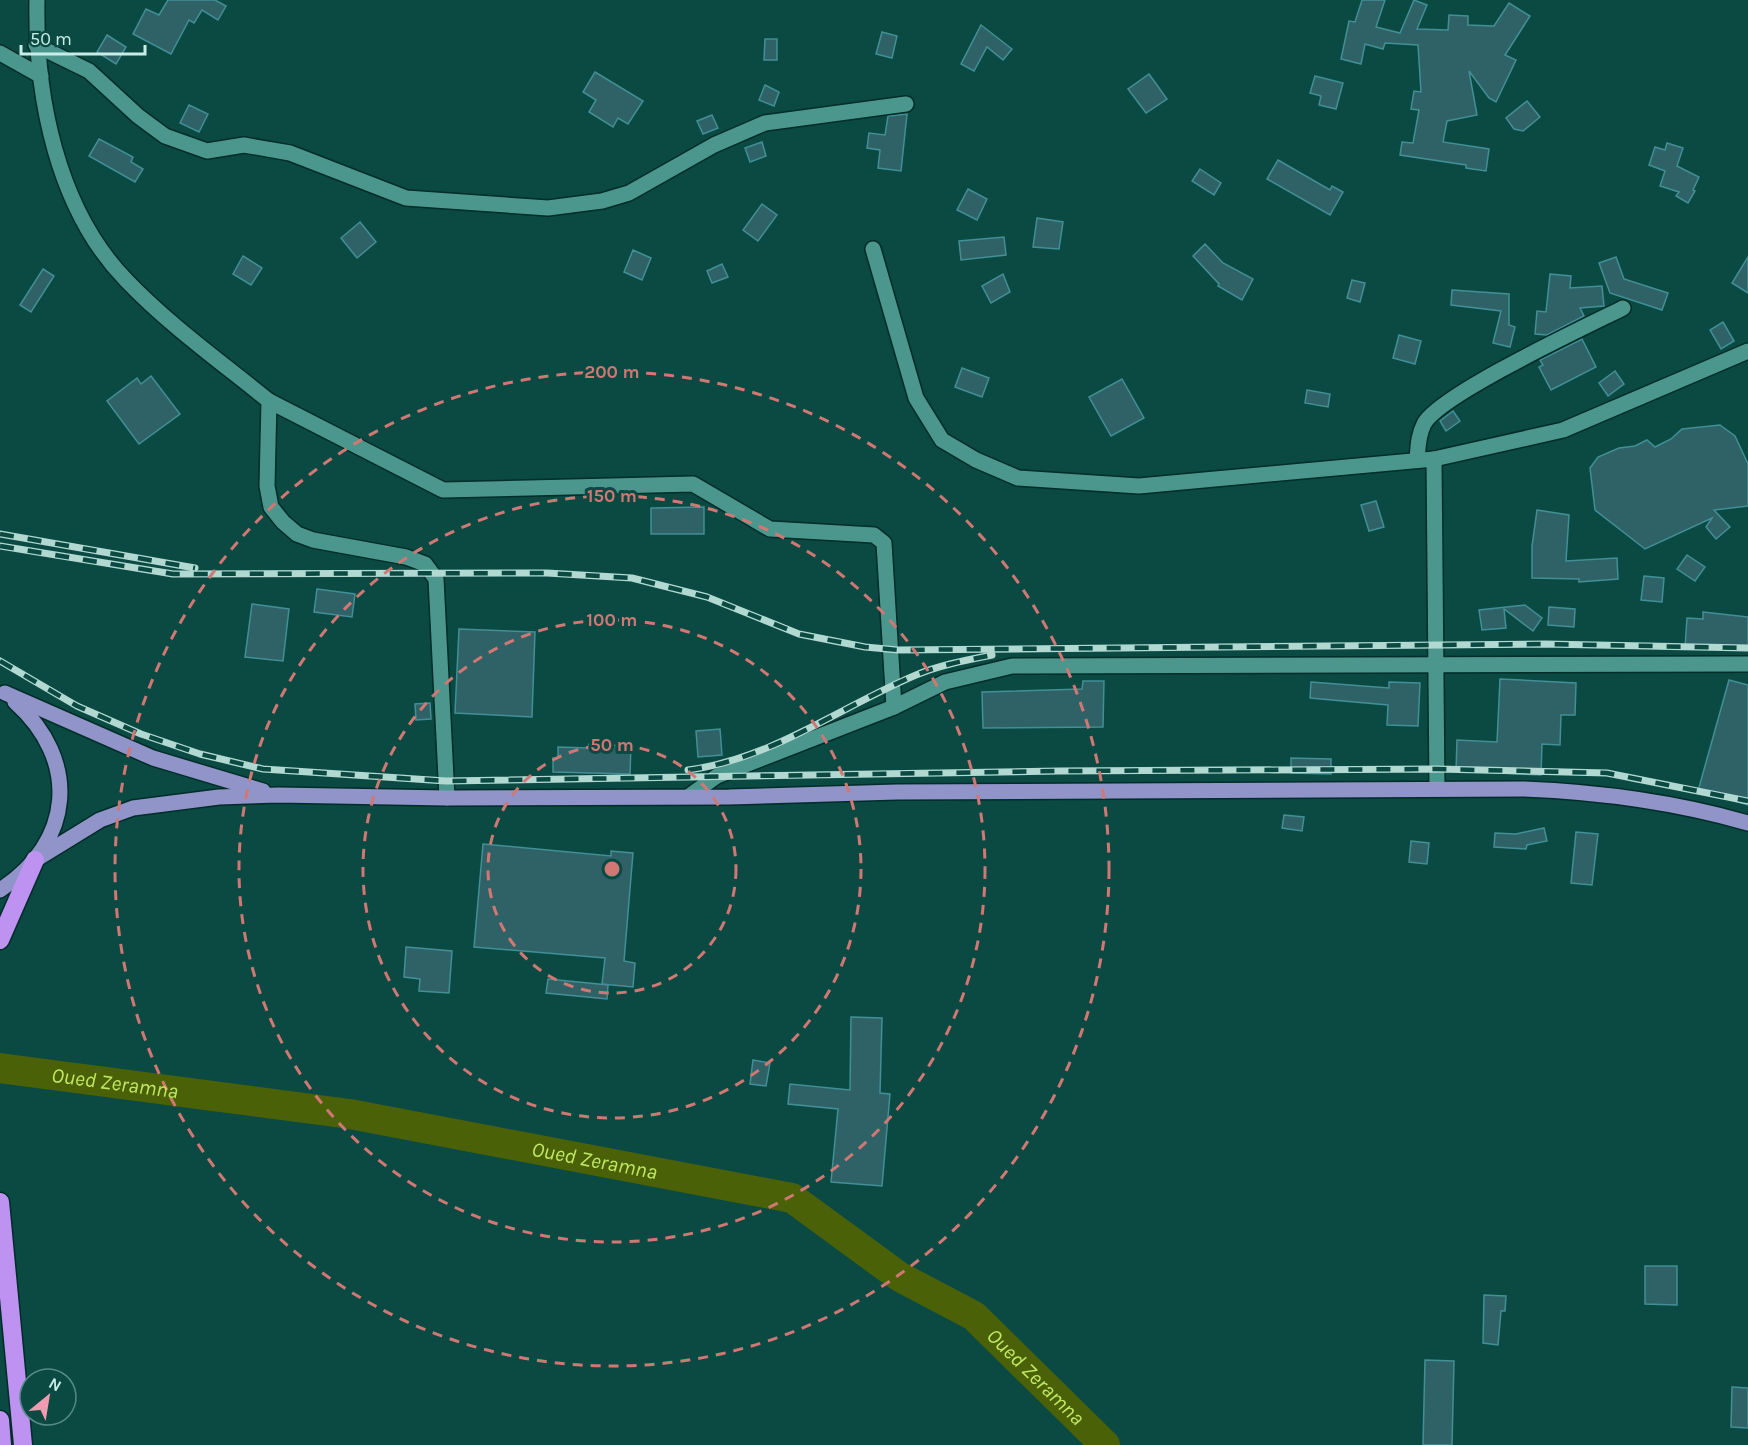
<svg xmlns="http://www.w3.org/2000/svg" width="1748" height="1445" font-family="Karla,sans-serif">
  <style>
    .lines { fill: none; stroke-linecap: round; stroke-linejoin: round }
    .river { stroke: #4b6108; stroke-width: 30 }
    .building { fill: #2f6267; stroke: #428f96; stroke-width: 1.5 }
    .minor-casing { stroke: #022d29; stroke-width: 18 }
    .major-casing { stroke: #022d29; stroke-width: 18 }
    .highway-casing { stroke: #022d29; stroke-width: 21 }
    .minor { stroke: #4c978d; stroke-width: 15 }
    .major { stroke: #9094c9; stroke-width: 15 }
    .highway { stroke: #bd92f1; stroke-width: 18 }
    .rail-casing { stroke: #b1d9d2; stroke-width: 7 }
    .rail { stroke: #0a4a43; stroke-width: 4.5; stroke-dasharray: 14; stroke-linecap: butt }
    .ring { fill: none; stroke: #d17774; stroke-width: 3; stroke-dasharray: 10 8 }
    .labels { text-anchor: middle; stroke-width: 6; stroke-linejoin: round; paint-order: stroke }
    .water-label { font-size: 21px; font-style: italic; fill: #c0e862; stroke: #0a4a43 }
    .centre { fill: #d17774; stroke: #0a4a43; stroke-width: 3 }
    .ring-label { font-size: 18px; text-anchor: middle; font-weight: bold; fill: #d17774; stroke: #0a4a43; stroke-width: 6; stroke-linejoin: round; paint-order: stroke }
  </style>
  <rect width="100%" height="100%" fill="#0a4a43"/>
  <g class="lines">
    <path class="river" id="s1" d="M0 1068 350 1114 792 1198 900 1277 974 1316 1105 1445"/>
  </g>
  <g class="building">
    <path d="M168 0H215L226 6 218 20 202 10 194 23 189 20 171 54 133 34 146 9 159 15Z"/>
    <path d="M1362 0H1385L1376 27 1400 33 1414 0 1427 5 1417 29 1448 30 1449 15 1468 16V25L1494 26 1509 3 1530 16 1505 55 1516 60 1496 102 1489 98 1469 71 1477 115 1447 121 1443 142 1489 149 1486 171 1466 168V165L1400 155 1402 142 1413 143 1419 110 1411 109 1414 91 1421 92 1418 45 1385 43 1383 49 1365 44 1361 64 1341 59 1349 21 1355 22Z"/>
    <path d="M981 25 1012 49 1003 60 987 47 974 71 961 64Z"/>
    <path d="M882 32 897 36 892 58 876 54Z"/>
    <path d="M107 35 126 47 116 64 97 52Z"/>
    <path d="M765 39H777V60H764Z"/>
    <path d="M595 72 643 101 628 124 618 118 613 127 589 112 596 100 583 92Z"/>
    <path d="M1149 74 1167 99 1146 113 1128 89Z"/>
    <path d="M1315 76 1343 83 1336 109 1319 105 1321 96 1310 93Z"/>
    <path d="M765 85 779 92 774 106 759 100Z"/>
    <path d="M1527 101 1540 117 1523 131 1514 129 1506 118Z"/>
    <path d="M189 105 208 114 199 132 180 123Z"/>
    <path d="M907 114 901 171 878 168 880 150 867 148 869 133 885 135 888 116Z"/>
    <path d="M712 115 718 128 703 134 697 121Z"/>
    <path d="M99 139 133 157 131 162 143 169 135 182 89 156Z"/>
    <path d="M762 142 766 156 750 162 745 148Z"/>
    <path d="M1667 143 1683 148 1677 166 1699 177 1693 190 1695 191 1688 203 1676 196 1679 192 1660 186 1665 171 1649 165 1655 147 1665 150Z"/>
    <path d="M1278 160 1330 190 1332 186 1343 192 1330 215 1267 179Z"/>
    <path d="M1200 169 1221 183 1214 195 1192 181Z"/>
    <path d="M968 189 987 199 977 220 957 210Z"/>
    <path d="M762 204 777 215 758 241 743 230Z"/>
    <path d="M1037 218 1063 222 1059 249 1033 247Z"/>
    <path d="M360 222 376 242 357 258 341 238Z"/>
    <path d="M1004 237 1006 255 961 260 959 241Z"/>
    <path d="M1205 244 1223 263 1253 279 1242 300 1218 286 1219 284 1193 256Z"/>
    <path d="M633 250 651 258 642 280 624 272Z"/>
    <path d="M243 256 262 268 251 285 233 274Z"/>
    <path d="M1616 257 1624 279 1668 293 1662 310 1610 293 1599 263Z"/>
    <path d="M1748 257V293L1732 283Z"/>
    <path d="M722 264 728 277 712 283 707 271Z"/>
    <path d="M43 269 54 276 31 312 20 305Z"/>
    <path d="M1003 274 1010 292 991 303 982 286Z"/>
    <path d="M1550 274 1571 276 1570 288 1602 286 1604 306 1580 308 1584 316 1547 335 1535 334 1537 311 1546 312Z"/>
    <path d="M1352 280 1365 283 1360 302 1347 298Z"/>
    <path d="M1452 290 1509 294V325L1515 327 1510 347 1493 343 1501 311 1451 305Z"/>
    <path d="M1723 322 1734 341 1721 349 1710 330Z"/>
    <path d="M1399 335 1421 341 1415 364 1393 358Z"/>
    <path d="M1582 339 1596 367 1551 390 1539 367 1543 365 1540 360Z"/>
    <path d="M962 368 989 378 982 397 955 387Z"/>
    <path d="M1615 371 1624 384 1608 396 1599 383Z"/>
    <path d="M151 376 180 414 139 444 107 401 137 378 141 384Z"/>
    <path d="M1122 379 1144 418 1111 436 1089 397Z"/>
    <path d="M1307 390 1330 394 1328 407 1305 403Z"/>
    <path d="M1453 411 1460 421 1446 431 1440 421Z"/>
    <path d="M1720 425 1735 436 1748 464V506L1714 510 1730 527 1716 539 1706 527 1712 518 1645 549 1595 510 1590 468 1598 457 1619 448 1635 446 1647 440 1655 447 1671 439 1682 429Z"/>
    <path d="M1376 501 1384 527 1369 531 1361 505Z"/>
    <path d="M704 507V534H651V508Z"/>
    <path d="M1537 510 1569 515 1566 561 1617 558 1618 579 1579 582V579L1532 578V546Z"/>
    <path d="M1687 555 1705 567 1695 581 1677 569Z"/>
    <path d="M1644 576 1664 578 1662 602 1641 600Z"/>
    <path d="M317 589 355 594 352 617 314 612Z"/>
    <path d="M252 604 289 609 283 661 245 657Z"/>
    <path d="M1525 605 1542 618 1533 631 1504 609 1506 628 1482 630 1479 610Z"/>
    <path d="M1549 607 1575 609 1574 627 1548 625Z"/>
    <path d="M1703 612 1748 617V650L1685 647 1687 618 1703 619Z"/>
    <path d="M459 629 535 632 532 717 455 713Z"/>
    <path d="M1500 679 1576 683 1575 715H1561L1560 745 1542 744 1541 775 1456 771 1457 740 1497 742Z"/>
    <path d="M1729 680 1748 685V805L1698 791Z"/>
    <path d="M1083 681H1104L1103 727 983 728 982 692 1082 689Z"/>
    <path d="M1311 682 1389 688V682L1420 683 1418 726 1387 725 1388 705 1310 698Z"/>
    <path d="M430 703 431 719 416 720 415 704Z"/>
    <path d="M720 729 722 755 698 757 696 731Z"/>
    <path d="M589 744 631 746 630 774 553 772V758H558V747L589 748Z"/>
    <path d="M1291 758 1331 759V774L1291 773Z"/>
    <path d="M1284 815 1304 817 1302 831 1282 828Z"/>
    <path d="M1544 828 1547 841 1527 845 1526 849 1494 847 1495 833 1516 834Z"/>
    <path d="M1576 832 1598 834 1592 885 1571 883Z"/>
    <path d="M1411 841 1429 843 1427 864 1409 862Z"/>
    <path d="M483 844 611 856V851L633 853 624 961 635 963 633 987 602 984 605 958 474 947Z"/>
    <path d="M406 947 452 951 449 993 419 991 420 979 404 977Z"/>
    <path d="M548 979 608 985 607 999 546 993Z"/>
    <path d="M851 1017 882 1018 880 1093 890 1094 882 1186 831 1182 838 1109 788 1104 790 1084 850 1090Z"/>
    <path d="M753 1060 770 1063 766 1086 750 1084Z"/>
    <path d="M1645 1266H1677V1305L1645 1304Z"/>
    <path d="M1484 1295 1506 1296 1505 1311H1501L1498 1345 1483 1343Z"/>
    <path d="M1425 1360 1454 1361 1452 1445H1423Z"/>
    <path d="M1732 1387 1748 1388V1428L1731 1427Z"/>
  </g>
  <g class="lines">
    <defs>
      <g id="minor">
        <path d="M37 0C35 96 57 209 126 280 169 325 221 362 269 401L267 486 271 507 283 522 297 534 313 540 406 557 425 564 436 579 447 798"/>
        <path d="M36 45 89 71 138 116 165 136 207 151 244 145 290 153 406 198 548 208 602 201 629 193 714 145 765 123 906 104"/>
        <path d="M0 53 41 76"/>
        <path d="M873 249 916 398 942 440 976 460 1018 478 1139 486 1434 459 1563 430 1748 351"/>
        <path d="M269 401 443 490 693 484 770 529 874 535 884 543 894 707"/>
        <path d="M1434 459 1437 789"/>
        <path d="M1417 460C1418 448 1418 435 1424 424 1439 395 1587 326 1623 308"/>
        <path d="M689 796 717 776 894 707 945 682 1012 666 1748 664"/>
      </g>
      <g id="major">
        <path d="M5 693 153 758 263 791"/>
        <path d="M35 860 100 820 133 808 219 797 278 795 447 798 729 797 897 792 1524 789C1600 792 1675 802 1748 823"/>
        <path d="M0 890C74 842 80 760 15 702"/>
      </g>
      <g id="highway">
        <path d="M0 940 35 860"/>
        <path d="M0 1202 23 1445"/>
        <path d="M0 1420 2 1445"/>
      </g>
    </defs>
    <use href="#minor" class="minor-casing"/>
    <use href="#major" class="major-casing"/>
    <use href="#highway" class="highway-casing"/>
    <use href="#minor" class="minor"/>
    <use href="#major" class="major"/>
    <use href="#highway" class="highway"/>
    <defs>
      <g id="rail">
        <path d="M0 534 195 568"/>
        <path d="M0 546 173 574 547 573 632 578 707 597 799 634 865 647 898 650 1545 644 1748 648"/>
        <path d="M0 661 77 706 141 734 200 754 263 769 446 781 1059 771 1437 769 1607 773 1748 801"/>
        <path d="M688 770C772 759 840 707 916 675 940 665 967 660 992 655"/>
      </g>
    </defs>
    <use href="#rail" class="rail-casing"/>
    <use href="#rail" class="rail"/>
  </g>
  <g class="ring">
    <circle cx="612" cy="869" r="124"/>
    <circle cx="612" cy="869" r="249"/>
    <circle cx="612" cy="869" r="373"/>
    <circle cx="612" cy="869" r="497"/>
  </g>
  <g class="labels">
    <g class="water-label">
      <text dy="7" stroke="none"><textPath href="#s1" startOffset="116">Oued Zeramna</textPath></text>
      <text dy="7" stroke="none"><textPath href="#s1" startOffset="602">Oued Zeramna</textPath></text>
      <text dy="7" stroke="none"><textPath href="#s1" startOffset="1107">Oued Zeramna</textPath></text>
    </g>
  </g>
  <circle cx="612" cy="869" r="9" class="centre"/>
  <g class="ring-label">
    <text x="612" y="378">200 m</text>
    <text x="612" y="502">150 m</text>
    <text x="612" y="626">100 m</text>
    <text x="612" y="751">50 m</text>
  </g>
  <g transform="translate(48 1397) rotate(30)"><circle r="28" fill="#0a4a43" stroke="#568b84" stroke-width="1.5"/>
  <path d="M0-4.5L10 22L0 15L-10 22Z" fill="#f29aaf"/>
  <text y="-9" font-size="16" font-weight="bold" text-anchor="middle" fill="#c9ede6">N</text>
  </g>
  <path d="M21 45v9h124v-9" fill="none" stroke="#c9ede6" stroke-width="3"/>
  <text x="30" y="45" font-size="18" fill="#c9ede6" stroke="#0a4a43" stroke-width="4.5" paint-order="stroke">50 m</text>
</svg>
